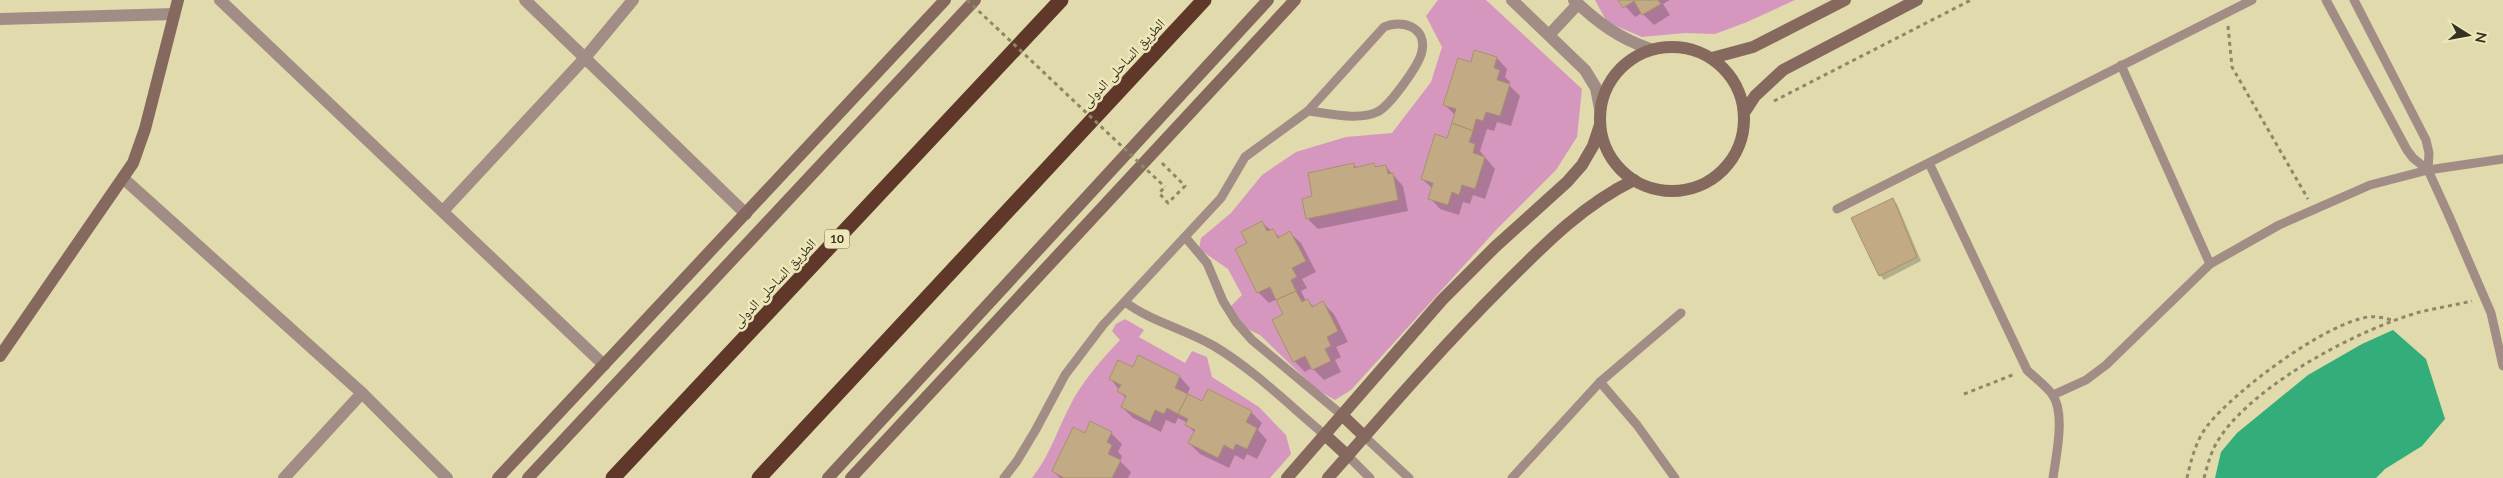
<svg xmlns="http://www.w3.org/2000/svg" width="2503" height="478" font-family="Lato,'Noto Naskh Arabic',sans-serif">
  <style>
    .green { fill: #d697bf }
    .water { fill: #33ae7b }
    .shadow { fill: #0003 }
    .building { fill: #c2ab84; stroke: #a8926b }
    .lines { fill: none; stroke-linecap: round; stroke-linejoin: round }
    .path { stroke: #8c8868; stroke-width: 3; stroke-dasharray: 4 4; stroke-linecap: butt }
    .lane { stroke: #a18d85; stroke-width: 9 }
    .street { stroke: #a18d85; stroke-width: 12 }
    .secondary { stroke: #85685e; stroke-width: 12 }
    .highway { stroke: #5f382a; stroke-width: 15 }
    .path-bridge { stroke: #8c8868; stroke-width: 3; stroke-dasharray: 4 4; stroke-linecap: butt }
    .lane-bridge { stroke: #a18d85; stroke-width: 9 }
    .labels { text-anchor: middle; stroke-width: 5; stroke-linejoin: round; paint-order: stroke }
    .shield { fill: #ede7ba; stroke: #6c684e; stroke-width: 1 }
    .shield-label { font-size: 12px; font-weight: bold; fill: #343220 }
    .street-label { font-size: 14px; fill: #343220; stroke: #ede7ba }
  </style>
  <rect width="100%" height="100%" fill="#e0daad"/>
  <g class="green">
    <path d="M1438 0H1486L1582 89 1577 137 1556 170 1497 229 1351 390 1335 400 1316 389 1260 335 1237 324 1230 307 1242 295 1228 269 1199 249 1201 238 1231 213 1262 175 1296 152 1346 137 1392 133 1431 82 1442 47 1426 16Z"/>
    <path d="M1595 0H1795L1747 22 1715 34 1685 33 1642 37 1607 22Z"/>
    <path d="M1125 319 1144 330 1139 337 1185 363 1192 351 1207 357 1212 377 1259 407 1286 435 1291 454 1270 478H1032C1051 454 1059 425 1074 398 1087 376 1103 358 1120 340L1112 331 1116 324Z"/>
  </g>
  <path class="water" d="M2393 330 2426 359 2445 419 2422 446 2385 469 2376 478H2215L2221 452 2237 433 2308 375 2362 344Z"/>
  <g class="shadow">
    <path d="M1620 0H1670L1663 4 1670 15 1654 25 1642 13 1635 17Z"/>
    <path d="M1497 58 1507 69 1505 77 1510 82 1509 85 1520 96 1511 126 1497 122 1494 131 1487 129 1480 151 1495 169 1485 199 1473 195 1470 204 1463 202 1459 215 1440 209 1430 198 1433 189 1422 179 1448 140 1456 116 1445 105 1472 63Z"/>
    <path d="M1353 164 1357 168 1373 165 1377 168 1386 167 1403 186 1408 211 1318 229 1308 219 1314 197Z"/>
    <path d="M1893 200 1897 204 1921 261 1884 280 1880 275Z"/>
    <path d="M1262 223 1281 238 1290 233 1301 243 1316 272 1302 279 1307 288 1301 291 1306 301 1315 307 1323 303 1334 314 1348 342 1336 347 1341 357 1335 360 1341 372 1324 380 1312 368 1305 372 1294 361 1285 314 1277 299 1269 303 1258 292 1248 244Z"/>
    <path d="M1139 357 1180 377 1190 388 1187 395 1202 403 1251 412 1262 423 1258 430 1267 440 1257 459 1247 454 1244 460 1235 455 1229 468 1200 454 1189 443 1195 433 1187 425 1188 423 1178 418 1175 424 1166 420 1161 432 1133 418 1122 407 1126 399 1110 378 1133 369Z"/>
    <path d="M1111 433 1122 444 1118 452 1122 456 1120 461 1131 472 1128 478H1060L1053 471 1085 434Z"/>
  </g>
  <g class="building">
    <path d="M1618 0H1658L1661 4 1642 15 1634 1 1623 8Z"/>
    <path d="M1474 50 1497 57 1494 68 1500 70 1497 80 1510 84 1500 116 1486 112 1483 121 1476 119 1473 131 1452 123 1456 109 1443 105 1458 58 1471 62Z"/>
    <path d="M1452 123 1473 131 1469 142 1475 144 1473 153 1485 157 1475 189 1462 185 1459 195 1452 192 1448 205 1428 199 1433 183 1421 179 1435 134 1447 138Z"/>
    <path d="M1354 163V168L1374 163 1375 167 1386 165 1388 174 1393 173 1398 200 1306 219 1302 199 1312 196 1308 173Z"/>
    <path d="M1893 198 1917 257 1879 276 1851 218Z"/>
    <path d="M1262 221 1267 231 1273 229 1278 238 1290 231 1306 261 1292 268 1297 277 1291 280 1296 291 1276 300 1270 287 1257 293 1235 249 1247 243 1241 232Z"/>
    <path d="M1296 291 1302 302 1308 299 1312 307 1323 301 1338 331 1327 337 1331 346 1325 349 1331 361 1312 370 1305 356 1293 362 1272 320 1283 314 1276 300Z"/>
    <path d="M1138 355 1180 376 1175 388 1188 394 1178 414 1167 408 1164 414 1155 410 1150 422 1121 407 1126 396 1117 391 1121 385 1109 379 1118 360 1133 367Z"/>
    <path d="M1208 389 1252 411 1246 422 1257 428 1247 449 1236 444 1233 450 1224 445 1218 458 1188 443 1195 430 1185 425 1188 419 1178 414 1188 394 1202 401Z"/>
    <path d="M1090 421 1112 432 1107 442 1112 445 1108 454 1121 460 1112 478H1064L1052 471 1073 427 1085 433Z"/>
  </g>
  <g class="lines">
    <g class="path">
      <path d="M2228 26 2232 67 2308 199"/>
      <path d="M1774 101 1971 0"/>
      <path d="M1162 163 1185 186 1168 203 1159 193 1165 187"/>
      <path d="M1964 394 2015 374"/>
      <path d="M2187 478C2191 460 2196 440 2208 425 2236 390 2324 324 2368 317 2377 316 2386 318 2394 321"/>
      <path d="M2204 478C2208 463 2212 448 2221 436 2257 383 2359 329 2420 312 2437 308 2455 305 2472 301"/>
    </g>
    <g class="lane">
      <path d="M2326 0 2407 150 2413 158 2428 170"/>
      <path d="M2354 0 2426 140 2429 153 2428 170 2449 216"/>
      <path d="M2121 65 2210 264"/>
      <path d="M1929 163 2027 370C2035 378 2045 385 2052 394 2066 413 2056 456 2053 478"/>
      <path d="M1837 209 2252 0"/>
      <path d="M1186 238 1207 263 1223 301 1236 322 1252 340 1342 415"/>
      <path d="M1125 302C1152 322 1185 329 1214 346 1254 370 1289 405 1325 435"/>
      <path d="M1600 382 1637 425 1675 478"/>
      <path d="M2053 395 2086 380 2106 365 2210 264 2279 225 2370 185 2428 170 2503 159"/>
      <path d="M1365 437 1409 478"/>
      <path d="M1348 456 1370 478"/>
      <path d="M1004 478 1017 461 1035 431 1065 375 1103 325 1221 198 1245 157 1308 111 1384 27C1402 19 1427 27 1422 51 1420 64 1389 107 1377 112 1358 121 1328 113 1308 111"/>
      <path d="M1512 478 1600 382 1681 313"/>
    </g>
    <g class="street">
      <path d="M220 0 604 365"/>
      <path d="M525 0 746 214"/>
      <path d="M1512 0 1585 70 1596 88 1600 109"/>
      <path d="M1574 0C1598 23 1619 38 1650 49"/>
      <path d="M0 19 174 14"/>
      <path d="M1549 35 1578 4"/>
      <path d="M124 179 362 393 447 478"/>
      <path d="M443 211 584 59 633 0"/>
      <path d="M284 478 362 393"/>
    </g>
    <g class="secondary">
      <circle cx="1672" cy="119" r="72"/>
      <path d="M1712 58 1753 47 1845 0"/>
      <path d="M1744 113 1755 96 1783 70 1917 0"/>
      <path d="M0 356 133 163 145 129 178 0"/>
      <path d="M1342 415 1365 437"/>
      <path d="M1325 435 1348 456"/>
      <path d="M498 478 945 0"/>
      <path d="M528 478 975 0"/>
      <path d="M828 478 1268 0"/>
      <path d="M851 478 1295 0"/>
      <path d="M1287 478 1442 300 1495 247 1567 182 1582 165 1593 146 1600 125"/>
      <path d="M1328 478C1385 413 1441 348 1502 287 1543 246 1581 206 1634 180"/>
    </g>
    <g class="highway">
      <path d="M613 478 1061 0"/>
      <path d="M759 478 1204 0"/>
    </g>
    <path class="path-bridge" d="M967 0 1165 187"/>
    <path class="lane-bridge" d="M2449 216 2491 313 2503 366"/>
  </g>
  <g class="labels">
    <rect class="shield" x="824.5" y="229.5" width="25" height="19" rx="4"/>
    <g class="shield-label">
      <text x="837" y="243">10</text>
    </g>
    <g class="street-label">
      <text transform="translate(1123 63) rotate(-47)" y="5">الطريق الساحلى الدولى</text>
      <text transform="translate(774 283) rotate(-47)" y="5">الطريق الساحلى الدولى</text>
    </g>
  </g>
  <g transform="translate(2468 35) rotate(101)" stroke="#ede7ba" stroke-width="4" paint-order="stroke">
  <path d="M0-4L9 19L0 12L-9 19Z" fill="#343220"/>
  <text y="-8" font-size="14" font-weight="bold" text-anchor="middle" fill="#343220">N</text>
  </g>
</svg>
